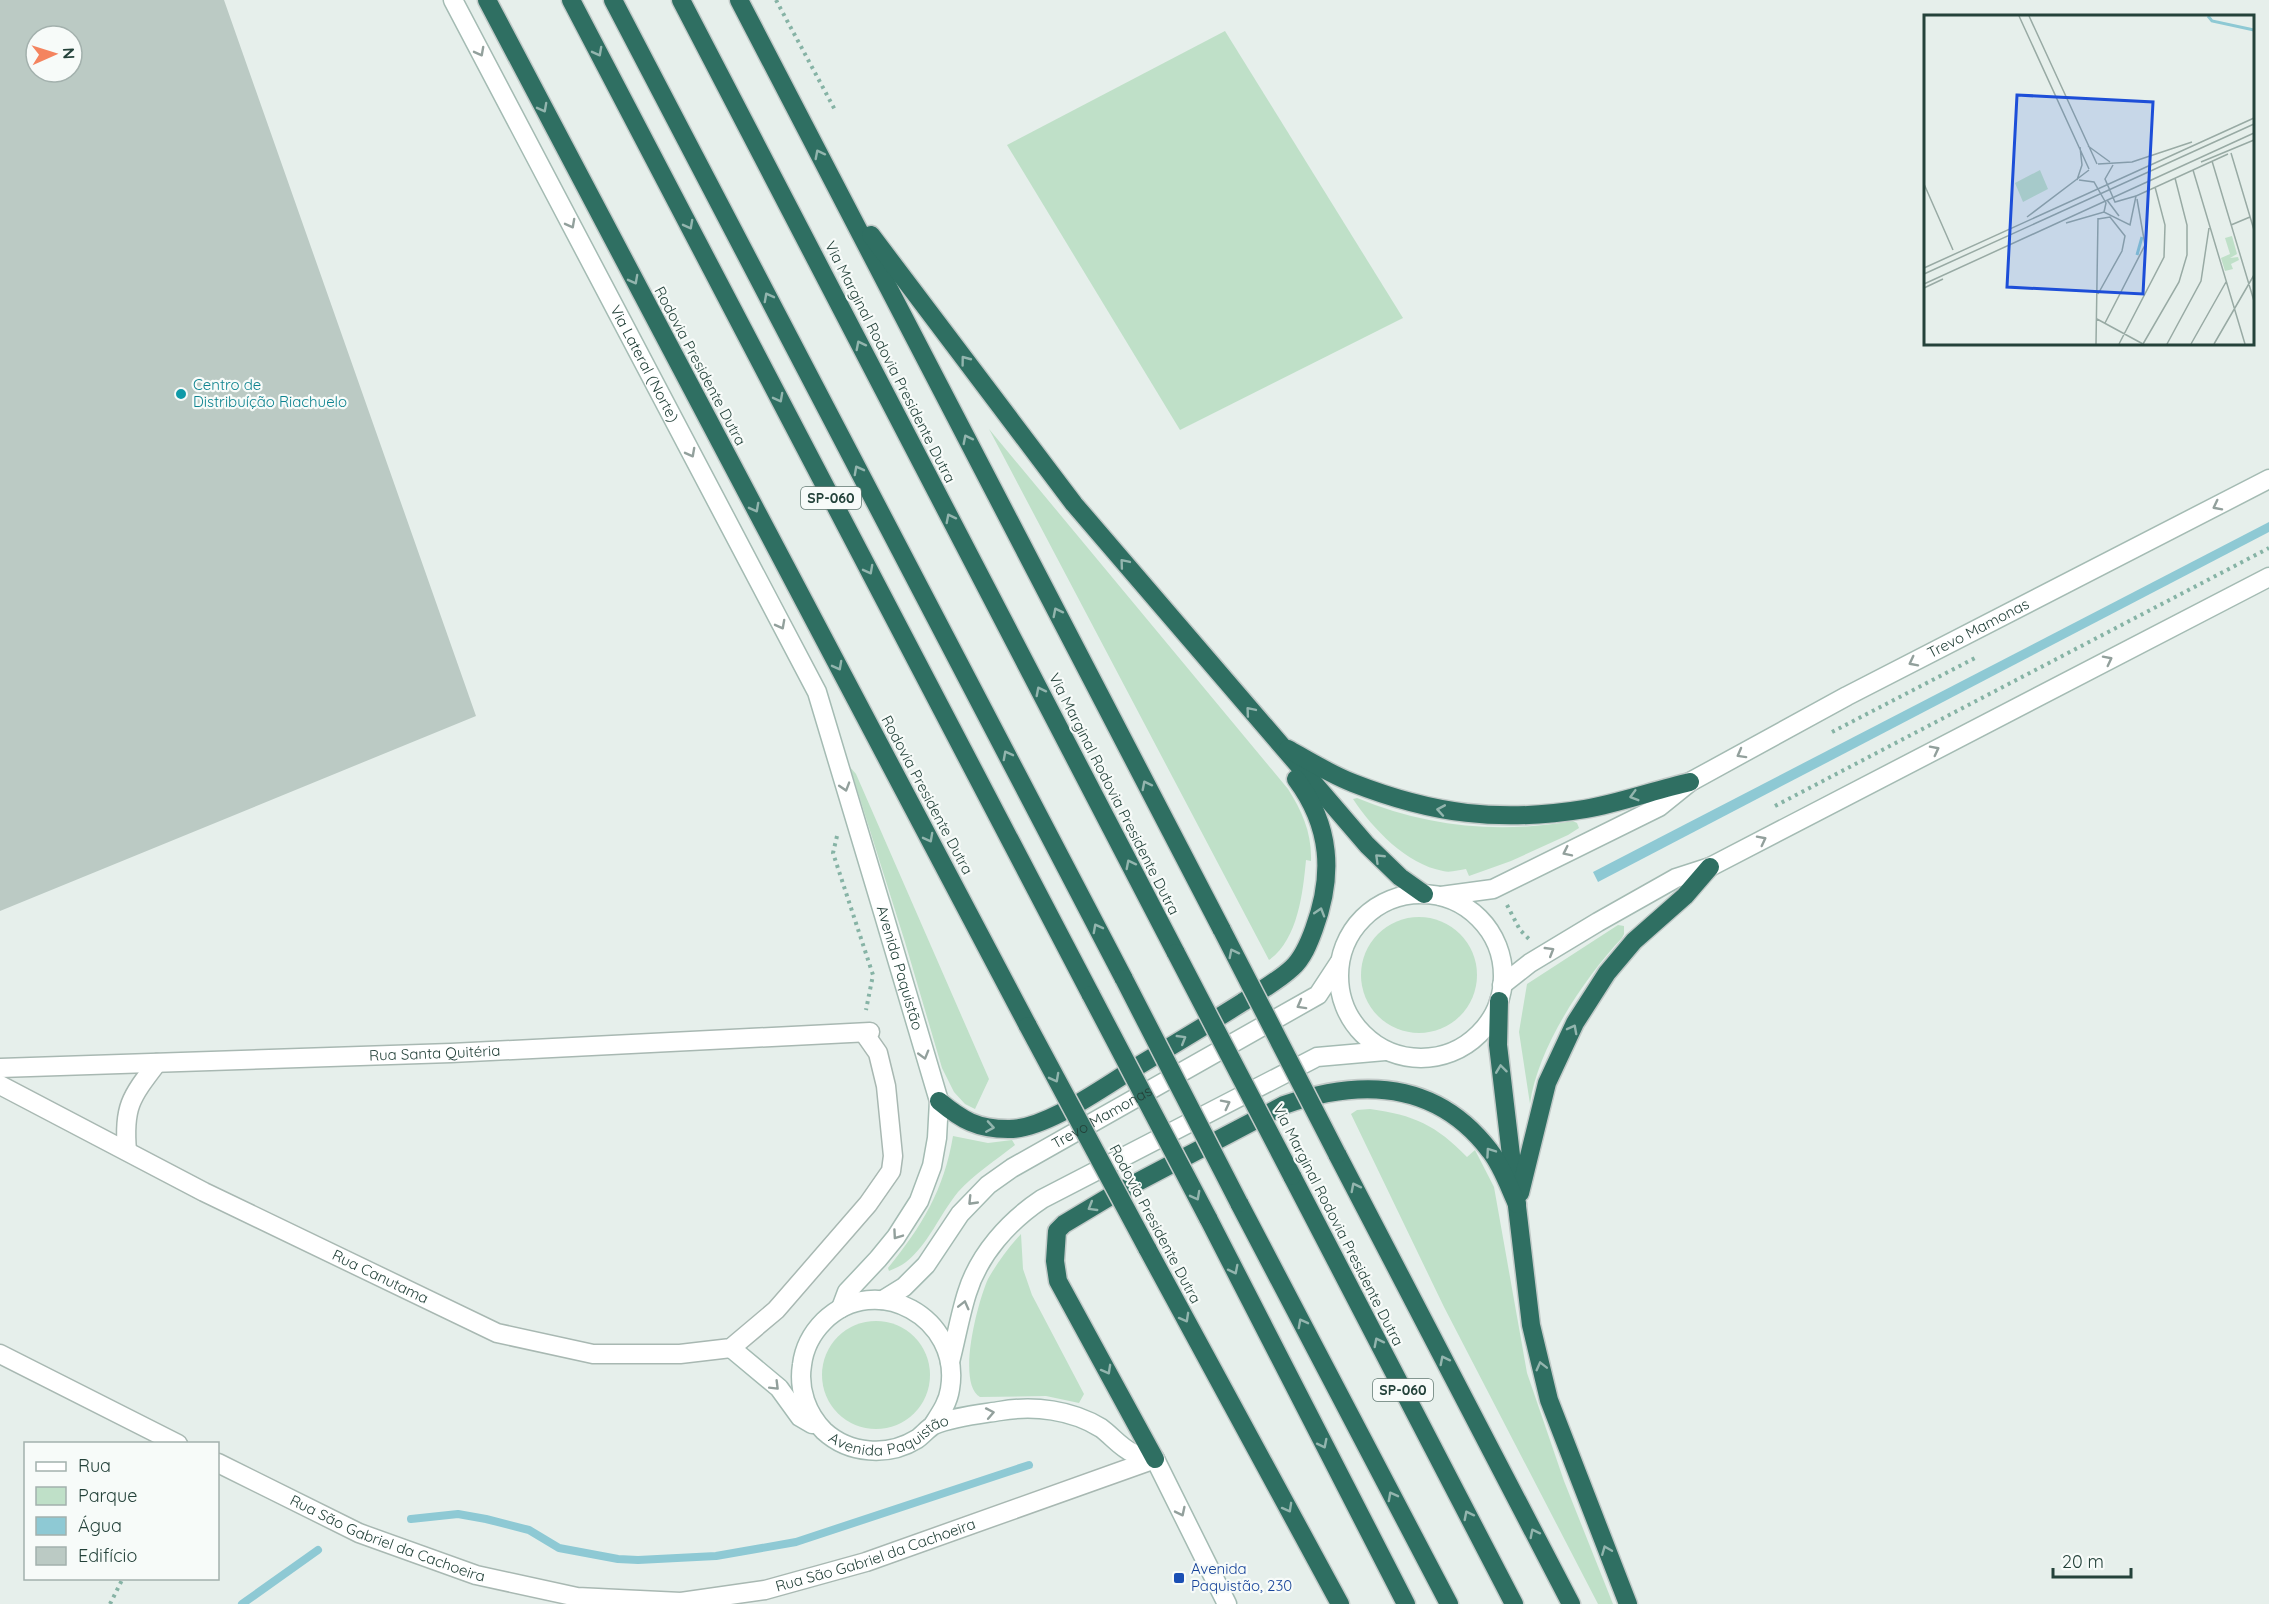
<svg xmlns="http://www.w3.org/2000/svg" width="2269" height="1604" font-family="Quicksand,sans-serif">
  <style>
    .green { fill: #bfe0c8 }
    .water { fill: #8ec9d4 }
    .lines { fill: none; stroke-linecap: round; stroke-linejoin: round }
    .stream { stroke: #8ec9d4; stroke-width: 8 }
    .building { fill: #bbcac4; fill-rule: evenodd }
    .street-casing { stroke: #a8b8b2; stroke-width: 21 }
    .secondary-casing { stroke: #a4bbb3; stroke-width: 21 }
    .highway-casing { stroke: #c2cac8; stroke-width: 21 }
    .path { stroke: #86b3a5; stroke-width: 4; stroke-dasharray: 3 4.5; stroke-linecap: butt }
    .street { stroke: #fff; stroke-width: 18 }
    .secondary { stroke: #fff; stroke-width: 18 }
    .highway { stroke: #2f6f62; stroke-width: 18 }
    .highway-bridge-casing { stroke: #c2cac8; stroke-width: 21; stroke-linecap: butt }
    .highway-bridge { stroke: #2f6f62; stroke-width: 18 }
    .oneway { stroke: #92a09c }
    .oneway2 { stroke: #93b5ae }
    .culture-dot { fill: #0f9aa8; stroke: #f7fbf9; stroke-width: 2 }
    .transit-dot { fill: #1a4fb4; stroke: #f7fbf9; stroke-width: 2 }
    .labels { text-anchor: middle; stroke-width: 4.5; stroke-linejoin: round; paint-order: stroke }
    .shield { fill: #f7fbf9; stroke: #637a73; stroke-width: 1.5 }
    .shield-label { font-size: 14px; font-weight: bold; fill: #24423a }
    .street-label { font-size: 15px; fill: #24423a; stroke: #f7fbf9 }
    .culture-label { font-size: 15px; fill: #0d838f; stroke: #f7fbf9; text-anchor: start }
    .transit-label { font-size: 15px; fill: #164399; stroke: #f7fbf9; text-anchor: start }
    .inset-river { fill: none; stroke: #8ec9d4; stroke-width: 3 }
    .inset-road { fill: none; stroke: #98aaa4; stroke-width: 1.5 }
    .view { fill: #1d4ed8; fill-opacity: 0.15; stroke: #1d4ed8; stroke-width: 3 }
    .inset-edge { fill: none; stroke: #24423a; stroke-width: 3 }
  </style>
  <rect width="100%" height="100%" fill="#e6efeb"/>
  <g class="green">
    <path d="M1225 31 1403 318 1180 430 1007 145Z"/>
    <path d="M989 429 1288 789C1302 811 1312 833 1311 861L1306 860C1303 892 1298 940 1269 960Z"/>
    <path d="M850 767 856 774 989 1079 975 1109 965 1104 954 1092 942 1068 905 942Z"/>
    <path d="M1357 798C1428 827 1497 834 1573 821L1577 823 1579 828 1568 835 1511 861 1469 876 1466 869C1459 870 1450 873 1443 871 1406 864 1373 829 1353 799Z"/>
    <circle cx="1419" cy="975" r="58"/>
    <path d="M1618 925 1624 926V934L1622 938C1584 978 1537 1049 1530 1104L1519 1032 1527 984Z"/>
    <path d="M1370 1109C1414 1115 1436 1125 1467 1157L1475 1150 1494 1187 1527 1373 1564 1481 1613 1604H1598L1444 1307 1351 1114 1357 1110Z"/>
    <path d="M953 1136 988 1143 1012 1140 1015 1145C996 1160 974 1174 958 1192 940 1214 928 1245 906 1262 901 1266 895 1268 889 1271L888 1268C922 1226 944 1190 953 1136Z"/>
    <path d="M1021 1234 1023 1269 1032 1295 1084 1394 1079 1403 1046 1396 980 1397C956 1383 978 1301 988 1279 997 1263 1008 1248 1021 1234Z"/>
    <circle cx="876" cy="1375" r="54"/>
  </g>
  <path class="water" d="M2269 522V532L1598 882 1593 872Z"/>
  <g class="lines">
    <g class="stream">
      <path d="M411 1519 458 1514 486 1519 529 1530 559 1548 618 1559 638 1560 716 1556 796 1542 1029 1465"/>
      <path d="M242 1604 318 1550"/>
    </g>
  </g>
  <path class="building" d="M0 0H224L476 716 0 911ZM36 36H72V72H36Z"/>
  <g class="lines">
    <defs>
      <g id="street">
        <path id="s1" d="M0 1068 451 1053 870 1032"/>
        <path id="s2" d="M0 1085 204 1192 497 1333 593 1354H680L731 1348 776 1310 868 1204 891 1171 893 1156 886 1086 878 1053 864 1033"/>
        <path d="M127 1151C123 1107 131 1097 157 1063"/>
        <path d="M0 1354 178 1444"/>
        <path id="s3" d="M218 1463 359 1533 476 1575 577 1597 681 1602 765 1590 866 1562 1155 1459"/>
      </g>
      <g id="secondary">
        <path id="s4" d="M453 0 817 692 883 912 939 1101 937 1138 932 1166 919 1201 896 1237 878 1259 847 1292 841 1308"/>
        <circle cx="1421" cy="976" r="82"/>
        <path id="s5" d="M1441 896 1493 889 1659 807 1690 782 1847 696 2269 479"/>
        <path d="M1502 985 1530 963 1598 922 1676 878 1710 867 2269 577"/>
        <path id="s6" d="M883 1300 904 1287 926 1265 960 1214 988 1185 1012 1168 1318 995 1339 963"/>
        <path d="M731 1348 779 1388 800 1417 812 1424"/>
        <path d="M950 1362C956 1339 960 1315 967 1293 979 1254 1009 1221 1042 1199L1317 1057 1385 1051"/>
        <path id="s7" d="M933 1425C940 1414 948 1403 950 1389 962 1318 876 1270 824 1321 812 1333 804 1348 802 1365 798 1389 807 1414 824 1431 849 1454 888 1457 917 1439 923 1435 928 1428 934 1425 952 1417 981 1414 1000 1411 1034 1405 1072 1410 1101 1428 1112 1436 1121 1448 1133 1453 1140 1456 1148 1457 1155 1459L1227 1604"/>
      </g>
      <g id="highway">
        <path d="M487 0 1028 1026"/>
        <path d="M571 0 1091 995"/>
        <path d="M613 0 1124 979"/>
        <path d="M681 0 1176 953"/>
        <path d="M739 0 1222 930"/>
        <path d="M871 235 1074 504 1367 845 1400 877 1424 894"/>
        <path d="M1288 749C1309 761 1330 774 1353 783 1432 814 1500 823 1585 809 1620 803 1655 790 1690 782"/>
        <path d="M1499 1001 1498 1045 1531 1325 1549 1400 1628 1604"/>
        <path d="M939 1101C962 1120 977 1129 1008 1129 1046 1130 1106 1085 1138 1066 1173 1045 1208 1024 1243 1002 1259 991 1277 982 1292 968 1303 958 1309 943 1314 929 1334 875 1331 826 1296 779"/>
        <path d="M1337 1154 1571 1604"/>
        <path d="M1292 1176 1514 1604"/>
        <path d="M1520 1193 1547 1083 1575 1023 1607 973 1634 941 1685 896 1710 867"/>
        <path d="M1239 1203 1449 1604"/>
        <path d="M1208 1218 1406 1604"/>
        <path d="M1147 1248 1340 1604"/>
        <path d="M1155 1459 1058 1281 1055 1261 1057 1231 1064 1224 1109 1197 1284 1105C1362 1078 1437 1081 1490 1151 1502 1166 1509 1187 1517 1204"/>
      </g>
    </defs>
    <use href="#street" class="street-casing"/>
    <use href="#secondary" class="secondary-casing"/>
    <use href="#highway" class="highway-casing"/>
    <g class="path">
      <path d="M776 0 835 110"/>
      <path d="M1832 732 1977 657"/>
      <path d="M1775 806 2269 548"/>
      <path d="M837 836 833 853 873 975 866 1010"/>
      <path d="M1507 905 1520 930 1529 939"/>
      <path d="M110 1604 123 1578"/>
    </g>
    <use href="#street" class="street"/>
    <use href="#secondary" class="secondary"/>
    <use href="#highway" class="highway"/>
    <defs>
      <g id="highway-bridge">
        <path d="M1222 930 1337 1154"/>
        <path d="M1176 953 1292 1176"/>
        <path d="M1124 979 1239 1203"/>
        <path d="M1091 995 1208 1218"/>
        <path d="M1028 1026 1147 1248"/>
      </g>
    </defs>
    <use href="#highway-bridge" class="highway-bridge-casing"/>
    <use href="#highway-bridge" class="highway-bridge"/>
  </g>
  <defs><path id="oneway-chevron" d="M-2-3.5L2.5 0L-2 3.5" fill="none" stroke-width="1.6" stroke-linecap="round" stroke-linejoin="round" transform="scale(1.5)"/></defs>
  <g class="oneway">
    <use href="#oneway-chevron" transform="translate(480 52) rotate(62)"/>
    <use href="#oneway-chevron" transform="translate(571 224) rotate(62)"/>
    <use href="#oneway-chevron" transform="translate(691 453) rotate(62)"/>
    <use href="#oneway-chevron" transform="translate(2217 506) rotate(153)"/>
    <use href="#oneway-chevron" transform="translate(781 625) rotate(62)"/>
    <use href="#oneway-chevron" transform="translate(2108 660) rotate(-27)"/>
    <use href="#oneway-chevron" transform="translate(1913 662) rotate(153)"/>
    <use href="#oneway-chevron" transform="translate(1935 750) rotate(-27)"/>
    <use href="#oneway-chevron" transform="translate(1741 754) rotate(151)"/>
    <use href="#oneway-chevron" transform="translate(845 787) rotate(73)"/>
    <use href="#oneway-chevron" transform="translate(1762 840) rotate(-27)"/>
    <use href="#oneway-chevron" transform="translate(1567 852) rotate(154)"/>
    <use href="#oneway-chevron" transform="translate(1550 951) rotate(-31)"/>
    <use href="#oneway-chevron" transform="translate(1301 1005) rotate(151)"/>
    <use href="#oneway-chevron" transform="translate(924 1055) rotate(74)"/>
    <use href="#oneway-chevron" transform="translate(1226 1104) rotate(-27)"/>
    <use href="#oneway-chevron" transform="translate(972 1201) rotate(134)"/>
    <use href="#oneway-chevron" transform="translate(897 1235) rotate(125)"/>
    <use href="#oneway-chevron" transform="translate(964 1305) rotate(-76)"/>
    <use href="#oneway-chevron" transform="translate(775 1386) rotate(45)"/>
    <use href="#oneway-chevron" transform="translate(990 1413) rotate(-11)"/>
    <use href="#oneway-chevron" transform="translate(1181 1512) rotate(64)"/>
  </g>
  <g class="oneway2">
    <use href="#oneway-chevron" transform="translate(598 52) rotate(62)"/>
    <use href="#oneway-chevron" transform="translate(543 108) rotate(62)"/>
    <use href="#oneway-chevron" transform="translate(819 154) rotate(-117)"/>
    <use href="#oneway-chevron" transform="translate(689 225) rotate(62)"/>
    <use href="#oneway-chevron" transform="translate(634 280) rotate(62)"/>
    <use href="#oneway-chevron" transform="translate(768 297) rotate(-118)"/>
    <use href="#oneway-chevron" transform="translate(860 345) rotate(-117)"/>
    <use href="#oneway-chevron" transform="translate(965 360) rotate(-127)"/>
    <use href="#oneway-chevron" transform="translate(779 398) rotate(62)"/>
    <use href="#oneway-chevron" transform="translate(967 439) rotate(-117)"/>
    <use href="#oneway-chevron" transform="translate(858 470) rotate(-118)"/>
    <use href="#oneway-chevron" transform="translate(755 508) rotate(62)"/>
    <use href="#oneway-chevron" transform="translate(950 518) rotate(-117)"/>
    <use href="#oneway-chevron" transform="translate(1124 563) rotate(-130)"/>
    <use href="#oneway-chevron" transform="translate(869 570) rotate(62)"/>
    <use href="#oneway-chevron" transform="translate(1057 612) rotate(-117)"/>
    <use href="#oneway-chevron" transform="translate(838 666) rotate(62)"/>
    <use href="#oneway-chevron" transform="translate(1040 691) rotate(-117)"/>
    <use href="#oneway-chevron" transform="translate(1250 711) rotate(-130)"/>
    <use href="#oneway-chevron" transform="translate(1007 755) rotate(-118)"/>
    <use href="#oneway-chevron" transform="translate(1146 785) rotate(-117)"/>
    <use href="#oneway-chevron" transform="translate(1634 796) rotate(164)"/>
    <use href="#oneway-chevron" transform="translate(1441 810) rotate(-170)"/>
    <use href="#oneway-chevron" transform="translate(929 838) rotate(62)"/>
    <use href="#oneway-chevron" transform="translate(1379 858) rotate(-136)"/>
    <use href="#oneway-chevron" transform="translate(1130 864) rotate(-117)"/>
    <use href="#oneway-chevron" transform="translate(1320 912) rotate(-73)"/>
    <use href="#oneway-chevron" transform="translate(1097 928) rotate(-118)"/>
    <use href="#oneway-chevron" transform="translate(1233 953) rotate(-117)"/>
    <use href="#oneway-chevron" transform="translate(1573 1029) rotate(-62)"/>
    <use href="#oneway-chevron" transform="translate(1182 1039) rotate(-31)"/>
    <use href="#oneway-chevron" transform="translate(1501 1069) rotate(-97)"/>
    <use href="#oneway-chevron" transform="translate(1055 1078) rotate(62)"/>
    <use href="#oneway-chevron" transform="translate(990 1127) rotate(9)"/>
    <use href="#oneway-chevron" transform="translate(1490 1152) rotate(-125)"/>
    <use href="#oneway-chevron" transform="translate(1355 1187) rotate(-117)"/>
    <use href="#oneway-chevron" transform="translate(1196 1196) rotate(62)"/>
    <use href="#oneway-chevron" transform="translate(1092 1207) rotate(149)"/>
    <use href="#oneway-chevron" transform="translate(1234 1270) rotate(63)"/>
    <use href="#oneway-chevron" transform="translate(1185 1318) rotate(61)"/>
    <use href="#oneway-chevron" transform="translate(1302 1323) rotate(-118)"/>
    <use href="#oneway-chevron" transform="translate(1378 1342) rotate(-117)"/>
    <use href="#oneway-chevron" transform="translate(1444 1360) rotate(-117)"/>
    <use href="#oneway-chevron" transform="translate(1541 1366) rotate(-104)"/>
    <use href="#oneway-chevron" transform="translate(1107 1370) rotate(61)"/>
    <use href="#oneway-chevron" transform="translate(1323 1444) rotate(63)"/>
    <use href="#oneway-chevron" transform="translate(1392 1496) rotate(-118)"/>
    <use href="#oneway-chevron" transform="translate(1288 1508) rotate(61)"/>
    <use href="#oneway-chevron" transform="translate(1468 1515) rotate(-117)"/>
    <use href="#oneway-chevron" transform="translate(1534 1533) rotate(-117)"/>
    <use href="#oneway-chevron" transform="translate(1606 1550) rotate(-112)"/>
  </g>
  <circle class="culture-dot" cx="181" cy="394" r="6"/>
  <rect class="transit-dot" x="1173" y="1572" width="12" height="12" rx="3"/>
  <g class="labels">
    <g class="shield">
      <rect x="801" y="487" width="60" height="22" rx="4.5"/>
      <rect x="1373" y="1379" width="60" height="22" rx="4.5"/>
    </g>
    <g class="shield-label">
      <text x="831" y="503">SP-060</text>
      <text x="1403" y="1395">SP-060</text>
    </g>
    <g class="street-label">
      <text transform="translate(890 362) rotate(63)" y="5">Via Marginal Rodovia Presidente Dutra</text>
      <text dy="5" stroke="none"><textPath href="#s4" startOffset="411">Via Lateral (Norte)</textPath></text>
      <text transform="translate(700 366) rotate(62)" y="5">Rodovia Presidente Dutra</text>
      <text dy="5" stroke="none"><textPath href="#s5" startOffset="604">Trevo Mamonas</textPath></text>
      <text transform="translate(1114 794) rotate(63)" y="5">Via Marginal Rodovia Presidente Dutra</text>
      <text transform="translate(927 795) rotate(62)" y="5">Rodovia Presidente Dutra</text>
      <text dy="5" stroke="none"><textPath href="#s4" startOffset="1070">Avenida Paquistão</textPath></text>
      <text dy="5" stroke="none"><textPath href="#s1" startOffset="435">Rua Santa Quitéria</textPath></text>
      <text dy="5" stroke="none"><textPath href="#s6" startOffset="290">Trevo Mamonas</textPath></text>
      <text transform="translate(1155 1224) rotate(62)" y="5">Rodovia Presidente Dutra</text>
      <text transform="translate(1338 1225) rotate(63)" y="5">Via Marginal Rodovia Presidente Dutra</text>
      <text dy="5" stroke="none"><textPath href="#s2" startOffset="426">Rua Canutama</textPath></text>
      <text dy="5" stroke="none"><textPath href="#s7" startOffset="424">Avenida Paquistão</textPath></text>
      <text dy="5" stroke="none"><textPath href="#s3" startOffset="186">Rua São Gabriel da Cachoeira</textPath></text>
      <text dy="5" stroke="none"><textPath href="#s3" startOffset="690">Rua São Gabriel da Cachoeira</textPath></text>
    </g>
    <g class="culture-label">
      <text x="193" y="390">Centro de<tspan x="193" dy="17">Distribuíção Riachuelo</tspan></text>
    </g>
    <g class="transit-label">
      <text x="1191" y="1574">Avenida<tspan x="1191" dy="17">Paquistão, 230</tspan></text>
    </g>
  </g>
  <g transform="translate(1924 15)">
    <rect width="330" height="330" fill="#e6efeb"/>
    <path d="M116 155 124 174 99 187 91 168ZM308 221 313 239 306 243 314 242 315 245 307 249 309 254 301 256 297 243 306 239 301 223Z" fill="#bfe0c8"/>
    <path class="inset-river" d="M284 1 288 6 330 15M213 240 218 222"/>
    <path class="inset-road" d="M95 1 165 154M105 1 173 149M164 131 186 147M307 138 330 215M288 146 330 286M277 147 330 125M174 149 208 147 268 127M189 150 181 164 191 187 212 181M269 155 321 329M153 165 158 150 156 132M155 165 170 167 182 188 180 197M0 169 29 235M183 185 195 201M103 202 165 155M142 208 180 197 206 210 212 181 304 139M307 210 326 202M0 253 330 103M0 259 330 109M0 269 330 118M0 273 19 264M174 279 198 236 201 221 186 202 174 204M173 304 219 329M181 308 221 230 213 184M172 329 174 203M195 329 240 242 241 210 231 172M219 329 255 267 263 240V210L251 163M243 329 277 266 285 213M267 329 302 267M290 329 330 260"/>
    <path class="view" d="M93 80 229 87 219 279 83 272Z"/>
    <rect width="330" height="330" class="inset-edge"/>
  </g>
  <rect x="24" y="1442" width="195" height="138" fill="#f7fbf9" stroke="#a3b1ad" stroke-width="1.5"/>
  <rect x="36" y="1462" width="30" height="9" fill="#ffffff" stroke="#a3b1ad" stroke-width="1.5"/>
  <text x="78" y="1472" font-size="18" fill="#24423a">Rua</text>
  <rect x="36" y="1487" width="30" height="18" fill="#bfe0c8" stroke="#a3b1ad" stroke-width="1.5"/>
  <text x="78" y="1502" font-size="18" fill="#24423a">Parque</text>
  <rect x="36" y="1517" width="30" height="18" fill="#8ec9d4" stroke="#a3b1ad" stroke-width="1.5"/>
  <text x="78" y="1532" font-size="18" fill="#24423a">Água</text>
  <rect x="36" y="1547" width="30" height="18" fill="#bbcac4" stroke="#a3b1ad" stroke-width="1.5"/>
  <text x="78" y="1562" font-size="18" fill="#24423a">Edifício</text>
  <g transform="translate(54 54) rotate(87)"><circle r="28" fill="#f7fbf9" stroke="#a3b1ad" stroke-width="1.5"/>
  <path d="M0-4.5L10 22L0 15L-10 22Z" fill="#f4845f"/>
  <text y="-9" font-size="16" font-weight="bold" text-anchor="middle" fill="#24423a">N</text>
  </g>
  <path d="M2053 1568v9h78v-9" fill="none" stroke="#24423a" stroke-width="3"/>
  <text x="2062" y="1568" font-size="18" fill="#24423a" stroke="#f7fbf9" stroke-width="4.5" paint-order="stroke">20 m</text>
</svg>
